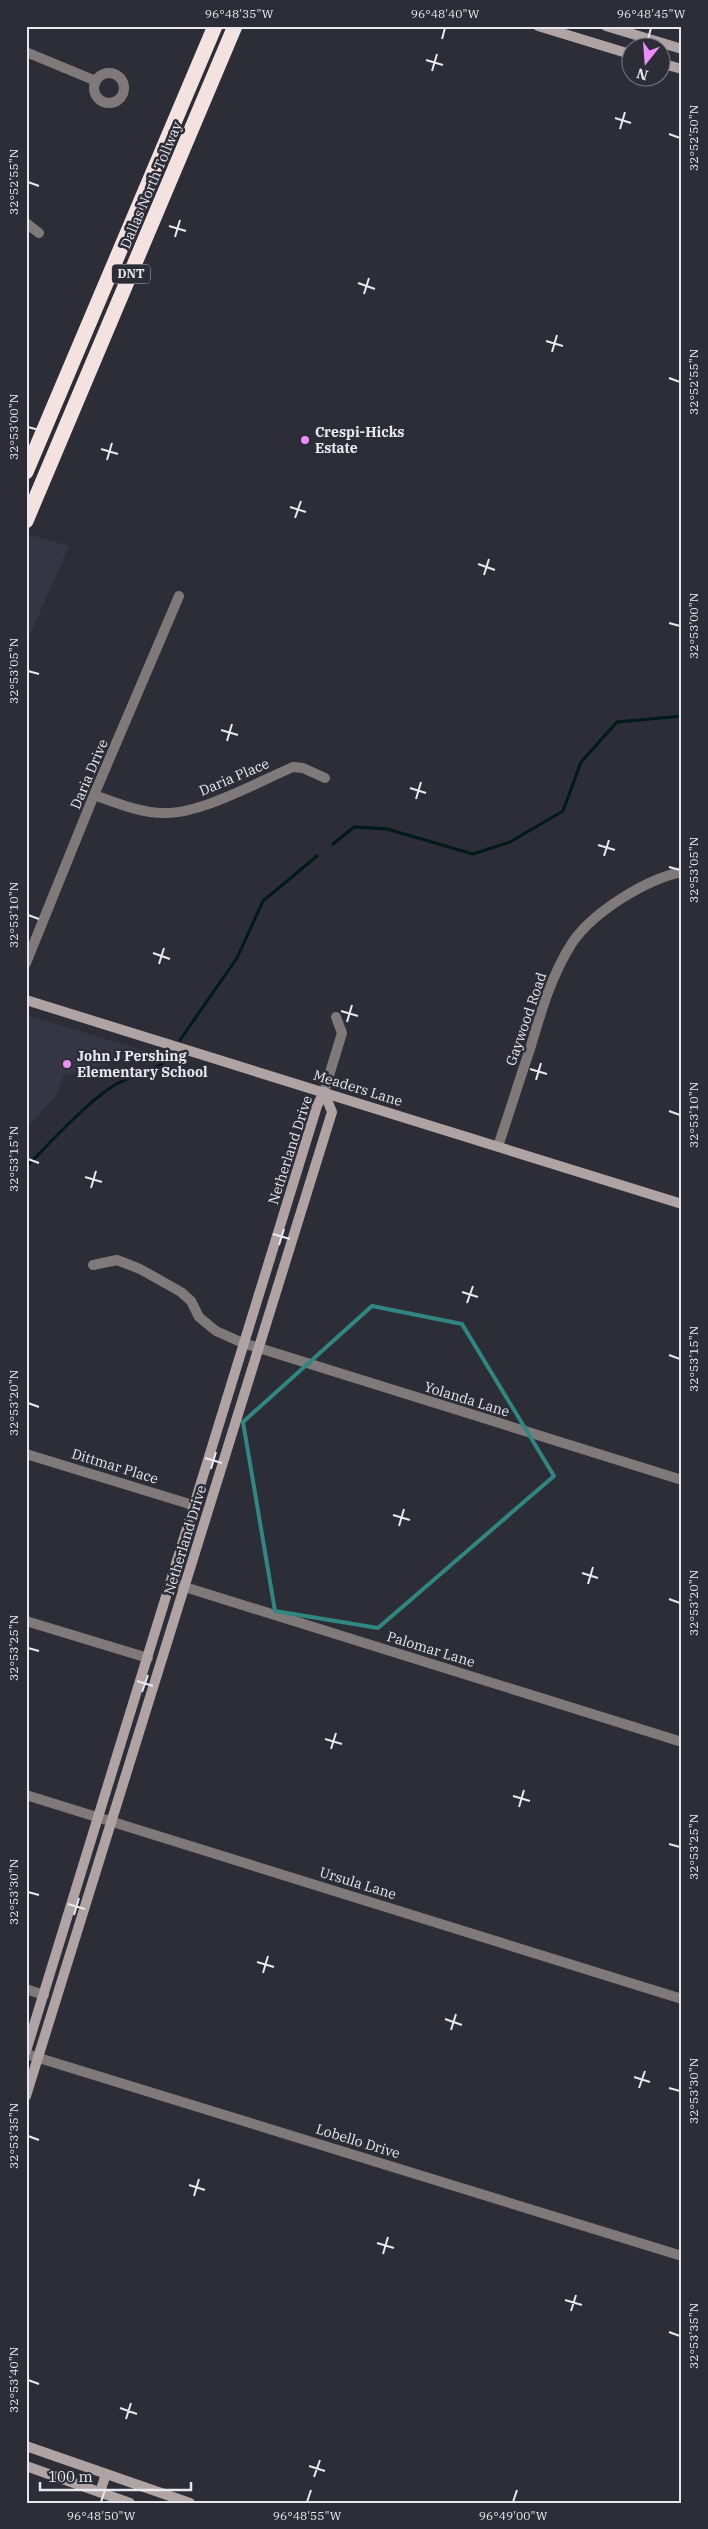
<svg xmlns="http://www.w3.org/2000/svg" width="708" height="2529" font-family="'IBM Plex Serif',serif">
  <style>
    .built { fill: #363546 }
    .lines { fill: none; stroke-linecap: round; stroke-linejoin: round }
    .stream { stroke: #00191a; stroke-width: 3 }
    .street { stroke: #807979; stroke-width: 10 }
    .secondary { stroke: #afa3a3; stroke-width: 10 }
    .highway { stroke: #f4e2e1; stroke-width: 15 }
    .marked { fill: none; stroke: #308782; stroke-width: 4; stroke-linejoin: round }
    .ticks { fill: none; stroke: #e8e8f0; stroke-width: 2 }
    .poi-dot { fill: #eb8dfc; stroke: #2d2d38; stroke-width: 2 }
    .labels { text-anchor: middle; stroke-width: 5; stroke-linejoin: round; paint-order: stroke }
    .shield { fill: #2d2d38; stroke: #b0b0b9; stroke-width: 1 }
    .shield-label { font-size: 12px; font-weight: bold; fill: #e8e8f0 }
    .street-label { font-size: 14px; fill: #e8e8f0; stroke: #2d2d38 }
    .poi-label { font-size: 14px; font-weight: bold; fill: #e8e8f0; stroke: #2d2d38; text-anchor: start }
    .neatline { fill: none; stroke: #e8e8f0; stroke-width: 2 }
    .ticks-label { font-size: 12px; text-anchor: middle; fill: #e8e8f0 }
  </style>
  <rect width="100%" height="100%" fill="#2d2d38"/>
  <g class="built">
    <path d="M31 535 69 546 26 644V546Z"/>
    <path d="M26 1015 152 1053 64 1075 56 1096 26 1128Z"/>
  </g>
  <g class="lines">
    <g class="stream">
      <path d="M333 844 354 827 387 829 473 854 510 842 563 811 581 762 617 722 682 716"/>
      <path d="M180 1040 237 958 263 901 317 856"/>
      <path d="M26 1167C51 1142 84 1105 113 1086 133 1074 157 1071 174 1055"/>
    </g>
    <g class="street">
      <path d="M26 52 96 81"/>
      <circle cx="109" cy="88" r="15"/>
      <path d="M26 223 39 233"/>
      <path d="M94 795C117 803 140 813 164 813 201 814 258 782 293 767L303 768 325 778"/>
      <path d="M26 963 94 795 179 596"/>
      <path d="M324 1092 342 1033 336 1017"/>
      <path d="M498 1146C509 1114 519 1081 530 1049 541 1012 551 976 572 943 593 912 646 879 682 872"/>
      <path d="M93 1265 117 1260 140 1269 181 1292 191 1301 199 1317 216 1331 243 1343 682 1480"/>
      <path d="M26 1454 196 1506"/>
      <path d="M172 1583 682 1742"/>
      <path d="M26 1621 148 1658"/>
      <path d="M26 1795 682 1999"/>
      <path d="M26 1989 44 1995"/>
      <path d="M26 2054 682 2256"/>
    </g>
    <g class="secondary">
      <path d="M538 26 630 54"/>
      <path d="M606 26 682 49"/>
      <path d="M660 63 682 69"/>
      <path d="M26 1000 682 1204"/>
      <path d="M26 2051 317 1106 324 1092"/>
      <path d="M26 2096 332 1112 324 1092"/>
      <path d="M26 2446 190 2503"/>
      <path d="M26 2466 130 2503"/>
      <path d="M100 2492 106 2474"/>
    </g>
    <g class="highway">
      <path d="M26 472 215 26"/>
      <path d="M26 521 235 26"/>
    </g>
  </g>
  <path class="marked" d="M372 1306 462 1324 554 1476 378 1628 275 1611 243 1422Z"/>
  <path class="ticks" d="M236 39 239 28M442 39 445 28M648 39 651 28M426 60 443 65M432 71 437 54M615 118 631 123M620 129 625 112M669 134 680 138M28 182 39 186M169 226 186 231M175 237 180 220M358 283 375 289M364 294 369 278M546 341 563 346M552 352 557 335M669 378 680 382M28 427 39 430M101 449 118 454M107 460 112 443M290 507 306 512M295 518 301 501M478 564 495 570M484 575 489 559M669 623 680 626M28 671 39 674M221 730 238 735M227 741 232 724M410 788 426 793M416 799 421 782M598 845 615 850M604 856 609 840M669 867 680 870M28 915 39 919M153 953 170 959M159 964 164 948M341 1011 358 1016M347 1022 352 1005M530 1069 547 1074M536 1080 541 1063M669 1111 680 1115M28 1159 39 1163M85 1177 102 1182M91 1188 96 1171M273 1234 290 1239M279 1245 284 1229M462 1292 478 1297M467 1303 473 1286M669 1355 680 1359M28 1403 39 1407M205 1458 222 1463M211 1469 216 1452M393 1515 410 1520M399 1526 404 1509M582 1573 598 1578M588 1584 593 1567M669 1599 680 1603M28 1648 39 1651M137 1681 153 1686M142 1692 148 1675M325 1739 342 1744M331 1749 336 1733M513 1796 530 1801M519 1807 524 1790M669 1844 680 1847M28 1892 39 1895M68 1904 85 1909M74 1915 79 1898M257 1962 274 1967M263 1973 268 1956M445 2019 462 2025M451 2030 456 2014M634 2077 650 2082M639 2088 645 2071M669 2088 680 2091M28 2136 39 2140M189 2185 205 2190M194 2196 199 2179M377 2243 394 2248M383 2254 388 2237M565 2300 582 2305M571 2311 576 2295M669 2332 680 2336M28 2380 39 2384M120 2408 137 2414M126 2419 131 2403M309 2466 325 2471M314 2477 320 2460M101 2502 105 2490M307 2502 311 2490M513 2502 517 2490"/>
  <g class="poi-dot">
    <circle cx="305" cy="440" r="5"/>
    <circle cx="67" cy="1064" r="5"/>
  </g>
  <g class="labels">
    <rect class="shield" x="112" y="264.5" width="38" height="19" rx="4"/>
    <g class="shield-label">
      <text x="131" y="278">DNT</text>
    </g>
    <g class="street-label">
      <text transform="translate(151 185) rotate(-67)" y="5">Dallas North Tollway</text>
      <text transform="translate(89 774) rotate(-67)" y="5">Daria Drive</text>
      <text transform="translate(234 777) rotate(-23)" y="5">Daria Place</text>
      <text transform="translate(526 1019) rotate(-71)" y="5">Gaywood Road</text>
      <text transform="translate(358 1088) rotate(17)" y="5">Meaders Lane</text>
      <text transform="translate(290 1150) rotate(-72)" y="5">Netherland Drive</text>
      <text transform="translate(467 1399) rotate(17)" y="5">Yolanda Lane</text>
      <text transform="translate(115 1466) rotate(17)" y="5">Dittmar Place</text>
      <text transform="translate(185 1540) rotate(-73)" y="5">Netherland Drive</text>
      <text transform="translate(431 1649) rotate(17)" y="5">Palomar Lane</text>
      <text transform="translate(358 1883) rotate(17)" y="5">Ursula Lane</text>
      <text transform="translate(358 2141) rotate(17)" y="5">Lobello Drive</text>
    </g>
    <g class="poi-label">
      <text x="315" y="437">Crespi-Hicks<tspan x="315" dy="16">Estate</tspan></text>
      <text x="77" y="1061">John J Pershing<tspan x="77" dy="16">Elementary School</tspan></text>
    </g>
  </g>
  <rect width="708" height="2529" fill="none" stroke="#2d2d38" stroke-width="55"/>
  <g transform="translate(646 62) rotate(197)"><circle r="24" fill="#2d2d38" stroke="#787882"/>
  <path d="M0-4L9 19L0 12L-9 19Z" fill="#eb8dfc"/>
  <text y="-8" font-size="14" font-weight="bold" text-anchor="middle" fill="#e8e8f0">N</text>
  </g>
  <path d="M40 2482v8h151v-8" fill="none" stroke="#e8e8f0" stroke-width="2.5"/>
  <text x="48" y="2482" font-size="15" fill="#e8e8f0" stroke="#2d2d38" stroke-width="4" paint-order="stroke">100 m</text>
  <rect x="28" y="28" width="652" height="2474" class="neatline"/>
  <g class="ticks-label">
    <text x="239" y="18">96°48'35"W</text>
    <text x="445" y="18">96°48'40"W</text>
    <text x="651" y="18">96°48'45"W</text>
    <text transform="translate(694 138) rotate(-90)" y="4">32°52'50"N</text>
    <text transform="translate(14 182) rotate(-90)" y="4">32°52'55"N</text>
    <text transform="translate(694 382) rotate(-90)" y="4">32°52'55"N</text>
    <text transform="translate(14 427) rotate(-90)" y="4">32°53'00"N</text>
    <text transform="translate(694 626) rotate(-90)" y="4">32°53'00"N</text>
    <text transform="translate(14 671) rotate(-90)" y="4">32°53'05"N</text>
    <text transform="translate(694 870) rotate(-90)" y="4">32°53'05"N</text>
    <text transform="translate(14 915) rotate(-90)" y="4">32°53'10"N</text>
    <text transform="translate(694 1115) rotate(-90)" y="4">32°53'10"N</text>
    <text transform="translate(14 1159) rotate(-90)" y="4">32°53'15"N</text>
    <text transform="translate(694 1359) rotate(-90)" y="4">32°53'15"N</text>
    <text transform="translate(14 1403) rotate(-90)" y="4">32°53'20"N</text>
    <text transform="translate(694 1603) rotate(-90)" y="4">32°53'20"N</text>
    <text transform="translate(14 1648) rotate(-90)" y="4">32°53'25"N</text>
    <text transform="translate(694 1847) rotate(-90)" y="4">32°53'25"N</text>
    <text transform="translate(14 1892) rotate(-90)" y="4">32°53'30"N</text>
    <text transform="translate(694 2091) rotate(-90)" y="4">32°53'30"N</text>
    <text transform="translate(14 2136) rotate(-90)" y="4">32°53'35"N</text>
    <text transform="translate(694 2336) rotate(-90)" y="4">32°53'35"N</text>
    <text transform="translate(14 2380) rotate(-90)" y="4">32°53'40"N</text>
    <text x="101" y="2520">96°48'50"W</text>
    <text x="307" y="2520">96°48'55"W</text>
    <text x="513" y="2520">96°49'00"W</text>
  </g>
</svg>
